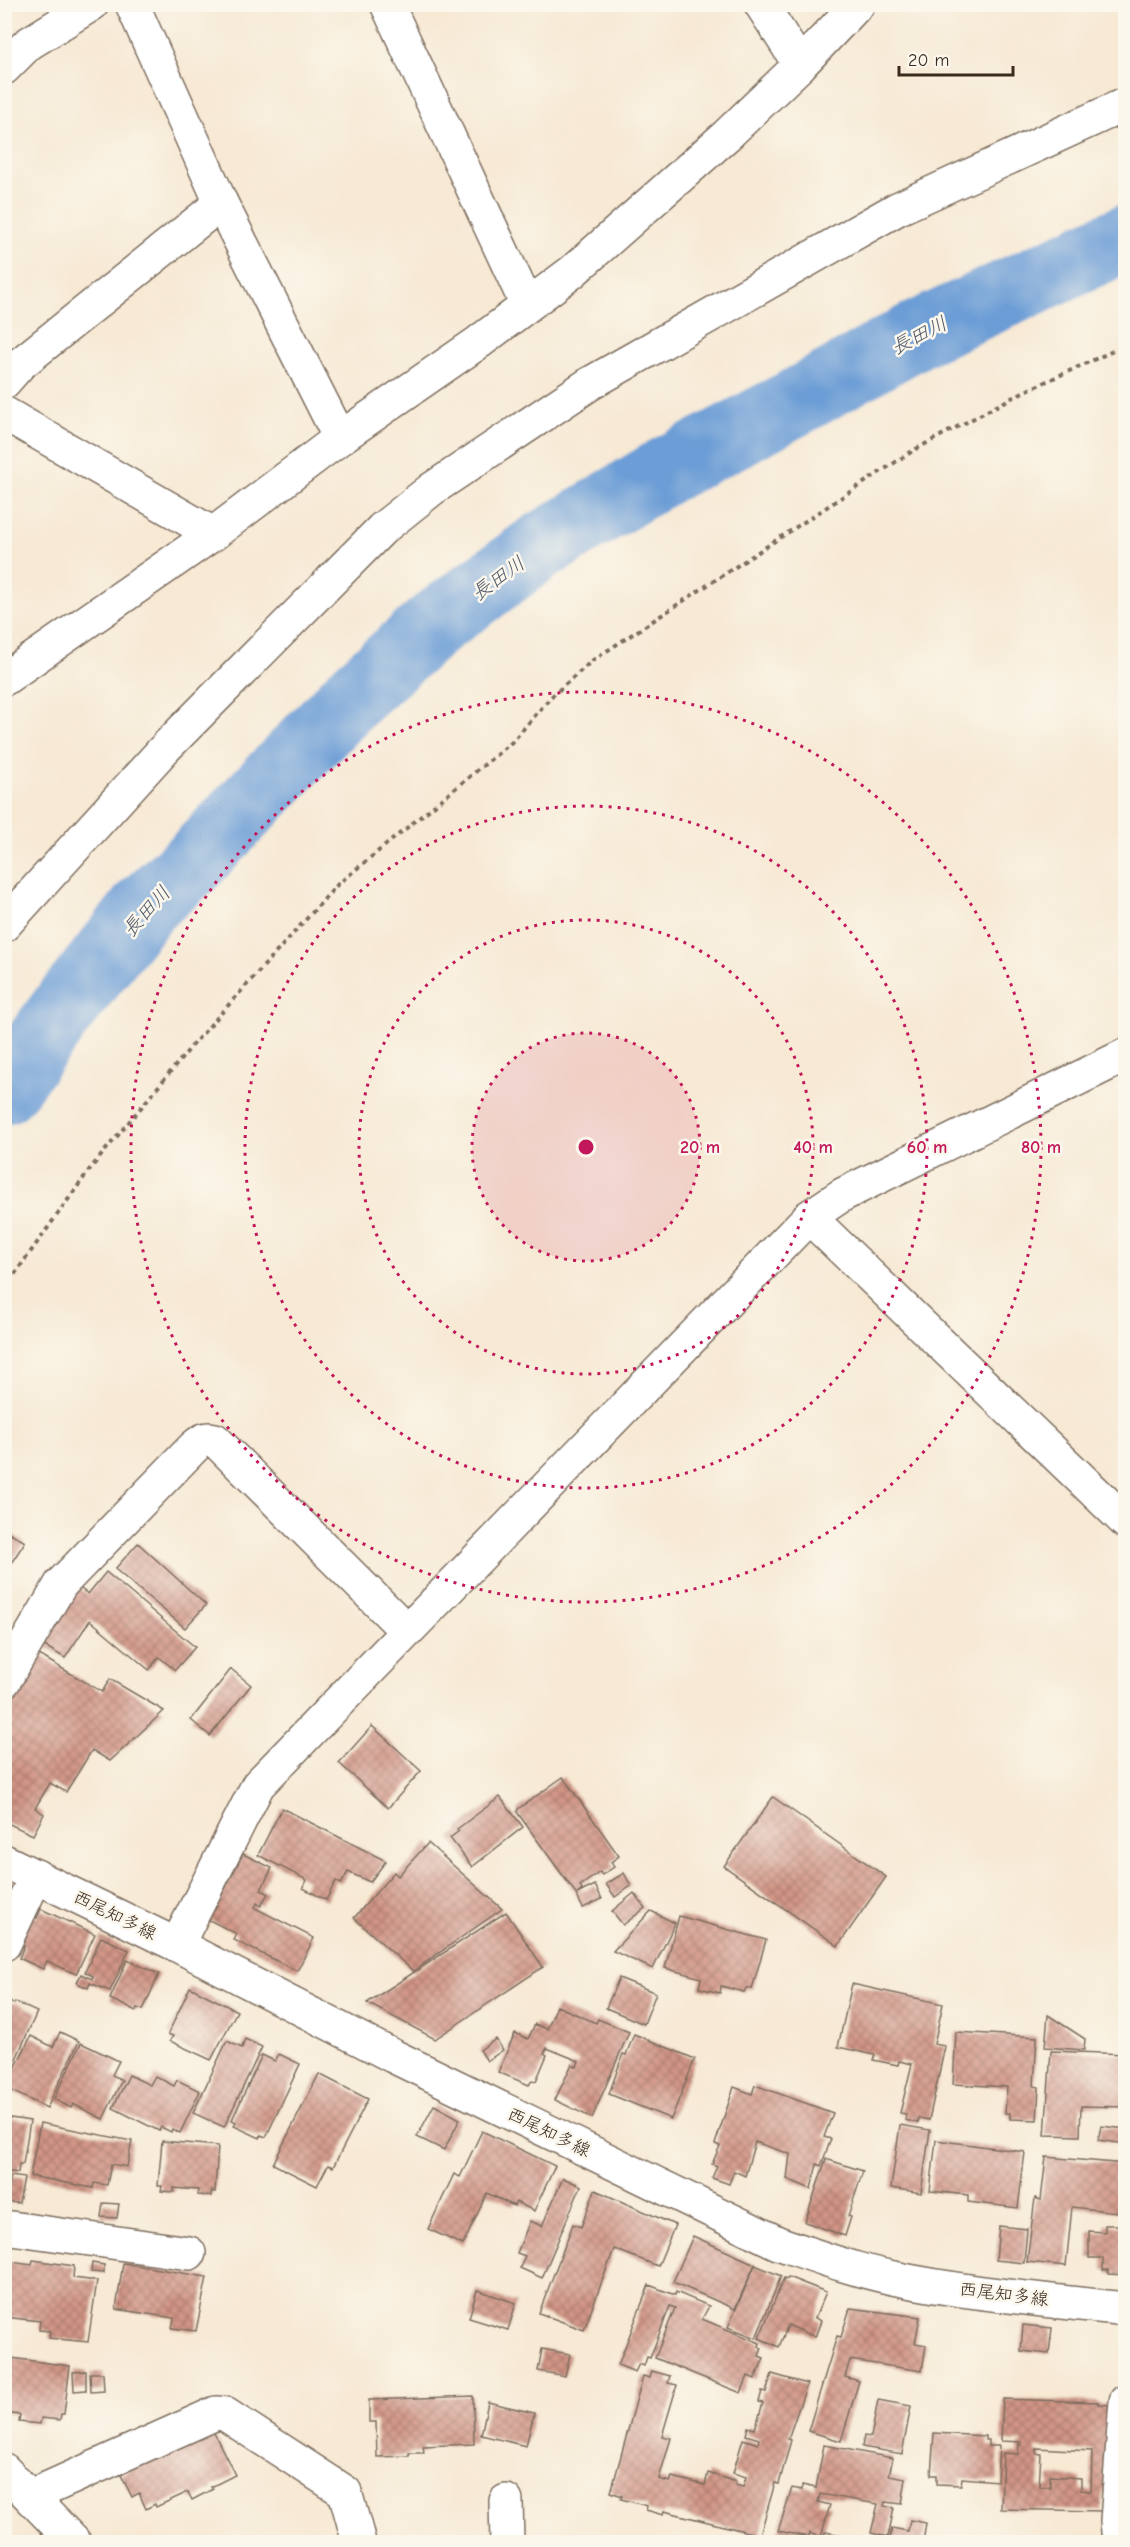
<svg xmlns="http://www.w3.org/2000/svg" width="1130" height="2547" font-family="'Comic Neue','Klee One',sans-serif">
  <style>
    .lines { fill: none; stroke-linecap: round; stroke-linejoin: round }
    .river { stroke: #6c9dd6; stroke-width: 68 }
    .building { fill: url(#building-cross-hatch); fill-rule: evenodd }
    .minor-casing { stroke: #7d6d5e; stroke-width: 36 }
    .tertiary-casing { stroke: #7d6d5e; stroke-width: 36 }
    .primary-casing { stroke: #7d6d5e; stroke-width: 36 }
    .path { stroke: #7d6d5e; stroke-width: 4; stroke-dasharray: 4.5 4.5; stroke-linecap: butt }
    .minor { stroke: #fff; stroke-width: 33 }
    .tertiary { stroke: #fff; stroke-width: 33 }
    .primary { stroke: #fff; stroke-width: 33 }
    .ring { fill: none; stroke: #c2185b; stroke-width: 3; stroke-dasharray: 3 6 }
    .labels { text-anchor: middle; stroke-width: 5; stroke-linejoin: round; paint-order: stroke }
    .street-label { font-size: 18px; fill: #3b2a1e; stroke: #fbf7ec }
    .water-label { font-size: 20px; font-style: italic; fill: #4f5868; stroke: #fbf7ec }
    .centre { fill: #c2185b; stroke: #fbf7ec; stroke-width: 3 }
    .ring-label { font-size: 18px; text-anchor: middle; font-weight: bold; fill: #c2185b; stroke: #fbf7ec; stroke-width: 5; stroke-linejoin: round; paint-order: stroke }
  </style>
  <defs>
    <pattern id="building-cross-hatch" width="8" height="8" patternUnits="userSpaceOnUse" patternTransform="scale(1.5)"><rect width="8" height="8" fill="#d19586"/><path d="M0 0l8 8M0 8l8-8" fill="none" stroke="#ab7a6d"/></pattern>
  </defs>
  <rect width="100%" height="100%" fill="#fbf7ec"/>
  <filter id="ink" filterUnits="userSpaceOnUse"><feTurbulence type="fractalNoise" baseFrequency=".0167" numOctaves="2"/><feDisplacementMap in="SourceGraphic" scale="12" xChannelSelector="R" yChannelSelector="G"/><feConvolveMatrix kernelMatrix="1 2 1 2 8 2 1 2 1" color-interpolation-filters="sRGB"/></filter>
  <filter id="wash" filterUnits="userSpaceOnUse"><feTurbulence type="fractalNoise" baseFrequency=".008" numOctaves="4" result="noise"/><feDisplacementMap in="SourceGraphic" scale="24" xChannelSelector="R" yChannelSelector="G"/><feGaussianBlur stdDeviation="1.35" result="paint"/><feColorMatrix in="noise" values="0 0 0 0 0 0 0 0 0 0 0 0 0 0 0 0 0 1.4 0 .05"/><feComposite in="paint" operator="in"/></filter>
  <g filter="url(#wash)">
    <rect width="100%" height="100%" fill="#f7e9d4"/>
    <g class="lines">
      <path class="river" d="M4 1090 62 1011 145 906 195 861 354 695 437 622 540 547 665 471 800 400 918 334 1126 238"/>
    </g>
    <g id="blocks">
      <g class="building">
        <path d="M4 1529 25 1542 4 1574Z"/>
        <path d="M138 1543 206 1605 185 1628 115 1569Z"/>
        <path d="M106 1572 195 1647 175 1670 159 1657 149 1670 90 1620 65 1658 36 1641 78 1587 88 1594Z"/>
        <path d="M4 1628 14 1635 4 1648Z"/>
        <path d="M34 1652 102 1692 110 1679 164 1711 110 1761 92 1750 66 1792 50 1783 35 1808 44 1814 33 1835 5 1822 4 1820V1701Z"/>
        <path d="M231 1669 251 1685 210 1736 191 1720Z"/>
        <path d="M372 1726 421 1771 388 1808 339 1763Z"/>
        <path d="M563 1777 619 1856 611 1862 614 1867 602 1875 600 1872 580 1886 582 1890 577 1894 595 1885 602 1899 583 1908 574 1891 517 1812 518 1809Z"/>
        <path d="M500 1797 523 1827 472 1867 450 1838 459 1831 457 1829Z"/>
        <path d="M773 1797 886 1877 838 1946 724 1866Z"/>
        <path d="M282 1808 386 1861 370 1882 348 1872 341 1884 336 1881 326 1900 303 1888 307 1880 258 1855Z"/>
        <path d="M428 1843 502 1909 413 1971 354 1918 394 1872 398 1876Z"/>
        <path d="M243 1854 272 1868 261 1890 268 1893 261 1906 257 1903 255 1908 314 1938 297 1971 234 1940 237 1934 209 1920Z"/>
        <path d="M624 1873 631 1886 615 1897 606 1884Z"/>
        <path d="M634 1893 645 1908 623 1925 612 1911Z"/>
        <path d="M41 1909 95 1934 76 1974 47 1961 43 1969 19 1958 24 1946 18 1943 31 1914 37 1918Z"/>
        <path d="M651 1911 675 1923 653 1969 613 1951Z"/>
        <path d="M506 1912 543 1967 435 2039 367 2003Z"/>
        <path d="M679 1916 766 1940 752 1989 746 1988 744 1992 721 1986 720 1993 699 1988 701 1978 665 1968Z"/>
        <path d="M101 1937 129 1950 110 1991 90 1983 88 1988 77 1983 81 1974 92 1979 93 1976 85 1972Z"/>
        <path d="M127 1960 159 1974 143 2010 137 2008 136 2011 110 1999Z"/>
        <path d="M619 1978 656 1993 644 2024 606 2008Z"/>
        <path d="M852 1984 943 2004 934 2044 945 2046 929 2120 919 2118 918 2123 905 2120 906 2114 900 2113 912 2064 899 2061 898 2065 873 2060 875 2055 838 2047Z"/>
        <path d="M190 1987 237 2011 211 2060 170 2041 173 2036 168 2034Z"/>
        <path d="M4 2000 14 2004 15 2002 37 2012 11 2070 8 2069 7 2072 4 2071Z"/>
        <path d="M557 2006 596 2023 598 2019 629 2032 592 2118 555 2100 572 2064 577 2067 579 2061 547 2048 544 2053 547 2055 536 2081 532 2080 529 2085 498 2072 515 2033 528 2039 535 2024 547 2029Z"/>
        <path d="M1048 2015 1085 2039 1084 2050 1045 2047Z"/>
        <path d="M60 2032 79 2041 47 2108 5 2088 31 2036 53 2047Z"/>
        <path d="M956 2032 1037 2037 1034 2086 1039 2087 1037 2120 1010 2119V2113H1005L1007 2087 953 2084Z"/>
        <path d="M634 2034 695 2059 671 2119 609 2094 623 2054 626 2055Z"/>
        <path d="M245 2039 262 2047 224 2127 193 2113 227 2041 242 2048Z"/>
        <path d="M496 2039 503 2050 487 2061 480 2050Z"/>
        <path d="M81 2043 119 2061 112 2075 122 2080 103 2119 73 2104 71 2108 54 2099Z"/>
        <path d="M1051 2051 1126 2054V2107L1081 2106 1080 2136 1045 2135Z"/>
        <path d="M279 2054 300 2064 266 2137 261 2135 260 2138 234 2126 236 2122 232 2120 262 2055 275 2061Z"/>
        <path d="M319 2074 368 2099 333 2167 328 2165 317 2186 273 2164Z"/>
        <path d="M129 2075 150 2085 155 2076 174 2086 177 2080 200 2091 180 2133 172 2129 171 2132 161 2127 159 2131 113 2108Z"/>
        <path d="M755 2085 833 2113 824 2137 831 2139 821 2166 817 2164 811 2189 787 2179 790 2154 755 2142 745 2176 734 2171 729 2184 712 2178 717 2166 712 2164 720 2146 715 2144 734 2087 752 2094Z"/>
        <path d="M434 2105 460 2119 444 2150 417 2137Z"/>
        <path d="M4 2117 30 2121 23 2164H19L18 2173 4 2171Z"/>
        <path d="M40 2123 132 2141 127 2167 111 2164 107 2185 94 2183 93 2188 30 2176Z"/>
        <path d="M900 2125 930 2130 921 2193 891 2188Z"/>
        <path d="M1101 2126 1126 2129V2144L1098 2140Z"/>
        <path d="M482 2131 555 2166 534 2211 516 2202 514 2206 487 2193 463 2245 428 2229 454 2174 460 2177Z"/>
        <path d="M936 2140 1025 2152 1018 2208 968 2202V2195L930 2191Z"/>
        <path d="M162 2141 218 2146 215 2192 212 2191 211 2196 198 2195V2190L174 2188V2192L161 2191 162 2186H158Z"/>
        <path d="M1046 2157 1126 2164V2213L1072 2207 1066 2266 1027 2262 1035 2198 1041 2200Z"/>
        <path d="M826 2159 863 2171 848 2216 851 2217 845 2236 805 2222Z"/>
        <path d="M11 2176 24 2178 19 2203 7 2202Z"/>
        <path d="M563 2178 581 2186 542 2278 520 2268 525 2256 517 2253 530 2221 542 2226Z"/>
        <path d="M595 2190 675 2225 658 2266 614 2249 584 2330 539 2313 573 2224 581 2227Z"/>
        <path d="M103 2203 119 2204 117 2218 101 2217Z"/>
        <path d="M1105 2225H1126V2275L1108 2274V2270H1103V2258H1089V2231L1105 2232Z"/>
        <path d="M999 2226 1027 2229 1024 2263 996 2260Z"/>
        <path d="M693 2236 755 2264 735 2309 673 2282Z"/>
        <path d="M33 2260 74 2266 73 2278 97 2281 88 2342 49 2338 50 2331 39 2330 40 2321 4 2317V2261L32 2265Z"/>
        <path d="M92 2263 104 2265V2273L91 2272Z"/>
        <path d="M123 2263 207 2277 196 2331 172 2328 174 2318 116 2309Z"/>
        <path d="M755 2265 781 2276 756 2338 728 2327Z"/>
        <path d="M788 2277 826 2292 815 2318 821 2321 815 2337 788 2325 779 2347 759 2338 784 2278 787 2279Z"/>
        <path d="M649 2285 675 2295 676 2292 709 2306 702 2319 760 2343 759 2347 762 2348 759 2356 764 2358 755 2379 748 2376 741 2393 655 2358 675 2308 670 2306 650 2358 647 2357 644 2366 639 2364 635 2372 618 2365Z"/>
        <path d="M477 2290 516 2303 508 2330 469 2318Z"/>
        <path d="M850 2308 920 2317 915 2343 926 2345 922 2371 850 2360 845 2377 859 2381 841 2441 808 2431 837 2336 841 2337Z"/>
        <path d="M1023 2325 1052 2328 1049 2354 1021 2351Z"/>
        <path d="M542 2349 570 2354 565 2376 538 2371Z"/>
        <path d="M4 2357 70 2366 64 2414H61L60 2420 41 2418 40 2424 19 2422 20 2415 4 2413Z"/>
        <path d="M86 2371V2390L74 2391 73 2372Z"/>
        <path d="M652 2371 670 2376 668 2383 677 2385 662 2436 671 2438 659 2479 670 2482 672 2477 705 2485 708 2473 736 2482 735 2485 743 2487 746 2477 733 2473 743 2439 758 2444 759 2439 746 2435 748 2427 755 2429 763 2403 759 2402 762 2391 766 2392 772 2374 807 2384 788 2439 791 2440 779 2484 775 2483 760 2535 664 2511 663 2515 646 2510 647 2506 621 2499 622 2496 611 2492 643 2376 650 2378Z"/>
        <path d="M90 2373H103L104 2391 91 2392Z"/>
        <path d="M473 2396 474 2444 423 2446 424 2453H409V2456L377 2457 376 2422H369V2400Z"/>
        <path d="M1003 2399 1098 2402V2404L1111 2405 1108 2492 1102 2491V2511L1001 2509 1003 2453 1018 2454 1019 2444 1022 2445V2442L1001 2441ZM1036 2448 1092 2451 1091 2491 1081 2490V2478L1050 2476V2487H1039L1041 2454 1036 2453Z"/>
        <path d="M878 2400 911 2406 902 2454 862 2447 864 2436 871 2437Z"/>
        <path d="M488 2402 534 2413 526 2446 481 2435Z"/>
        <path d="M211 2427 235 2475 211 2487 213 2489 192 2500 188 2492 156 2507 155 2504 146 2509 139 2493 132 2497 121 2475 134 2468 132 2465Z"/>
        <path d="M934 2433 985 2436V2440H988V2446H999L997 2481 962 2478 961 2485 937 2484V2475H931Z"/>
        <path d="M824 2445 893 2458 889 2475 906 2478 902 2504 885 2502 884 2506 894 2508 888 2537 871 2533 878 2504 820 2494 818 2502 830 2505 821 2537 809 2533V2537L778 2531 792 2488 802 2490V2485L816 2488Z"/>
        <path d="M910 2520 926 2523 923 2542H889L892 2528 908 2531Z"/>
        <path d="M825 2532 875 2541V2542H823Z"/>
      </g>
    </g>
  </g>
  <g filter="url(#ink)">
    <use href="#blocks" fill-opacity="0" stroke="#7d6d5e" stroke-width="1.5"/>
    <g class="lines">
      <defs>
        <g id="minor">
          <path d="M132 4 221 203 340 438"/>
          <path d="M387 4 527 305"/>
          <path d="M761 4 800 65"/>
          <path d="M4 68 28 44 92 4"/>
          <path d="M4 382 19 365 221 203"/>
          <path d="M4 413 213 534"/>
          <path d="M4 925 166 747 382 529 432 489 591 383 897 209 1126 104"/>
          <path d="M809 1217 1126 1522"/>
          <path d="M4 1681 61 1584 194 1447C201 1441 205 1437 215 1440L407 1631"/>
          <path d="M4 1944 36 1876"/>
          <path d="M177 1945 258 1785 809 1217 842 1195 1126 1055"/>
          <path d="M4 2227 189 2253"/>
          <path d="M4 2470 74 2542"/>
          <path d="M31 2496 216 2413 225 2414 345 2492 359 2542"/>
          <path d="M506 2501 507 2542"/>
          <path d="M1119 2542 1117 2521 1126 2401"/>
        </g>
        <path id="tertiary" d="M4 679 213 534 340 438 479 342 572 272 727 135 800 65 858 4"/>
        <path id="primary" d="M4 1861 177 1945 393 2056 778 2243C816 2256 854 2270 893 2278 969 2294 1048 2300 1126 2309"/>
      </defs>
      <use href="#minor" class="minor-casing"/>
      <use href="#tertiary" class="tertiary-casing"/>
      <use href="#primary" class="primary-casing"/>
      <path class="path" d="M4 1289 90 1169 196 1041 338 884 512 742 551 697 593 660 914 450 1021 393 1126 345"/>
      <use href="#minor" class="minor"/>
      <use href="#tertiary" class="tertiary"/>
      <use href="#primary" class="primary"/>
    </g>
  </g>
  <circle cx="586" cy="1147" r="114" fill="#c2185b" fill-opacity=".12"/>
  <g class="ring">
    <circle cx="586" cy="1147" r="114"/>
    <circle cx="586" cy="1147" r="227"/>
    <circle cx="586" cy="1147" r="341"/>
    <circle cx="586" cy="1147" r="455"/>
  </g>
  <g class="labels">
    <g class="street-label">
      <text transform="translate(115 1915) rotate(26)" y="6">西尾知多線</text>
      <text transform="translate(549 2132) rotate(26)" y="6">西尾知多線</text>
      <text transform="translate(1004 2294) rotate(7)" y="6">西尾知多線</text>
    </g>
    <g class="water-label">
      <text transform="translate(919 335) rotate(-27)" y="7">長田川</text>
      <text transform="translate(498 578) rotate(-36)" y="7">長田川</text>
      <text transform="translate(146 911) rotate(-48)" y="7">長田川</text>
    </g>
  </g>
  <circle cx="586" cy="1147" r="9" class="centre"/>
  <g class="ring-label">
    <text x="700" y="1153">20 m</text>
    <text x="813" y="1153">40 m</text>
    <text x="927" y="1153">60 m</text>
    <text x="1041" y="1153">80 m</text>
  </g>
  <rect width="1130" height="2547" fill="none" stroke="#fbf7ec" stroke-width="24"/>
  <path d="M899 66v9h114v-9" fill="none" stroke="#3b2a1e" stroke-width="3"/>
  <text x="908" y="66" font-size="18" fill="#3b2a1e" stroke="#fbf7ec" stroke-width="4.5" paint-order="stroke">20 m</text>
</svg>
